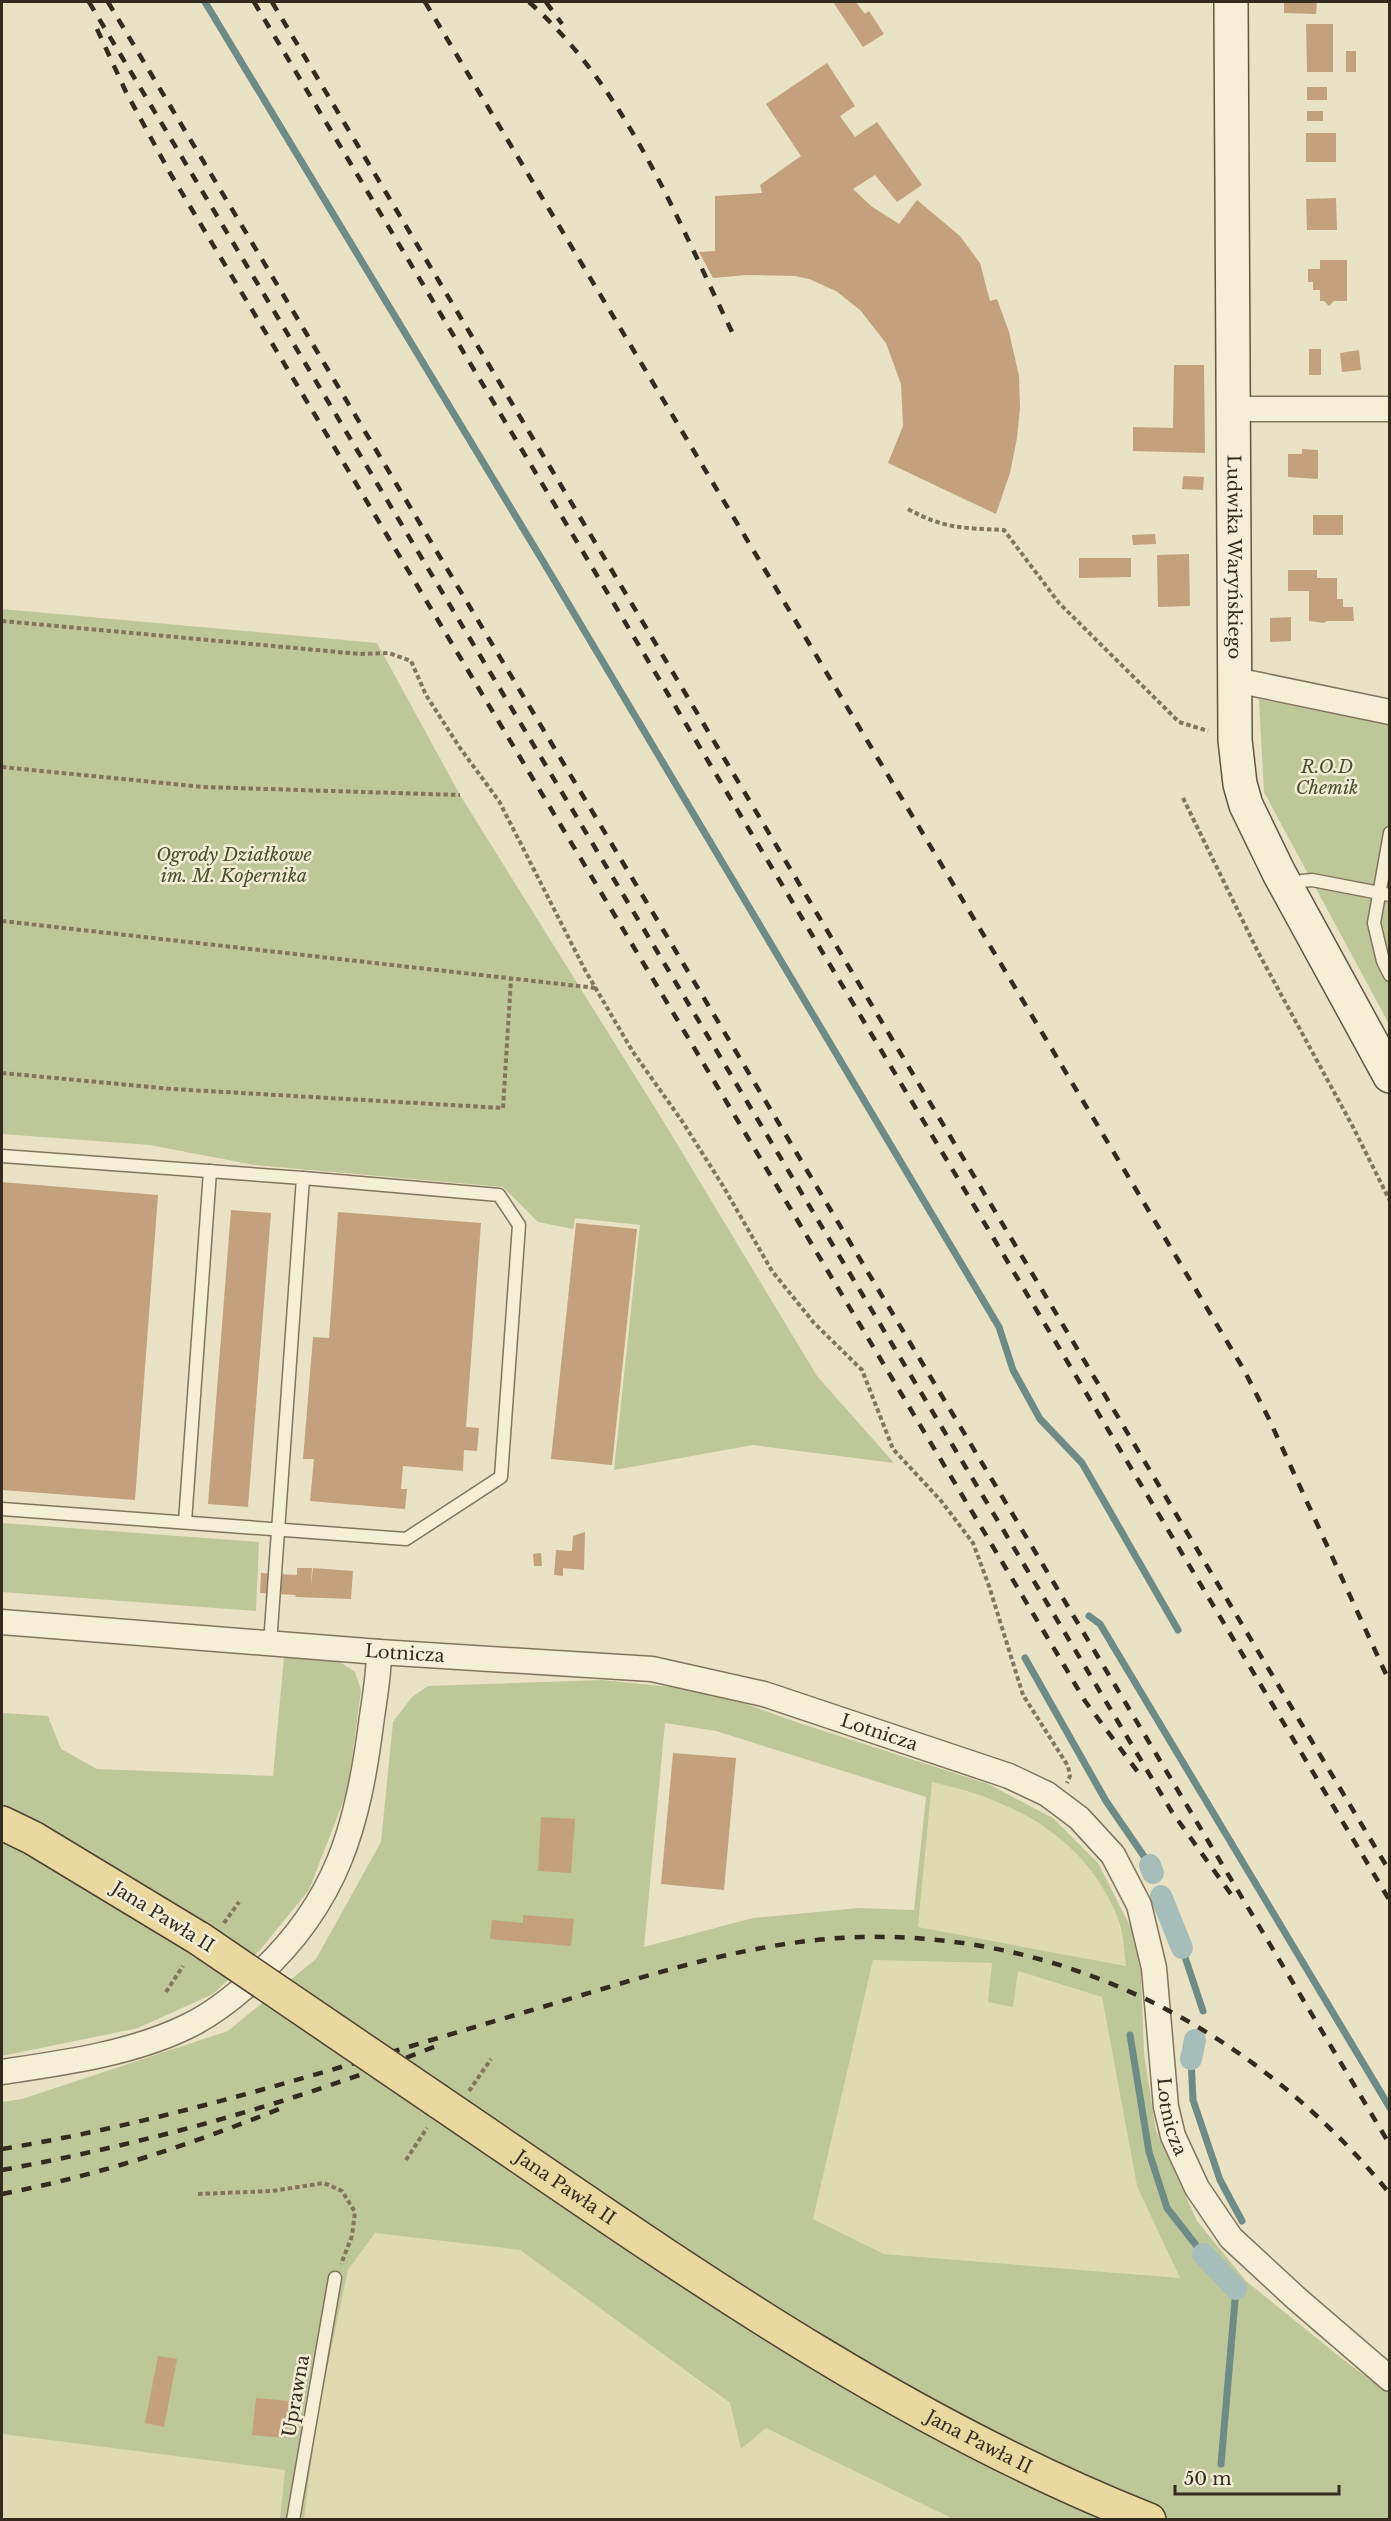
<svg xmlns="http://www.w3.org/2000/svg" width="1391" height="2521" font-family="'Libre Baskerville',serif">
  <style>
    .farmland { fill: #dedbb3 }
    .green { fill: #bdc79a; fill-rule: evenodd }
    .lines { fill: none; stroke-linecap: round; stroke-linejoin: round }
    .stream { stroke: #6e8b86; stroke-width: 7 }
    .canal { stroke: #a6bdb9; stroke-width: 22 }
    .building { fill: #c4a17e }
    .lane-casing { stroke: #83745d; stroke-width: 15 }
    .street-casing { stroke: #83745d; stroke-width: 27 }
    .secondary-casing { stroke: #655540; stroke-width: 36 }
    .primary-casing { stroke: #514231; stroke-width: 36 }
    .path { stroke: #83745d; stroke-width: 4; stroke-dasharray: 4.5 3; stroke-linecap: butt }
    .lane { stroke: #f5efd7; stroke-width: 12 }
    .street { stroke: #f5efd7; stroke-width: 24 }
    .secondary { stroke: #f5efd7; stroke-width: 33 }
    .primary { stroke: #e9d9a0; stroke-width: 33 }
    .rail { stroke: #342b1f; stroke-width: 4.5; stroke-dasharray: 10 10; stroke-linecap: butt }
    .primary-bridge-casing { stroke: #514231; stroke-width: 36; stroke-linecap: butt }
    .primary-bridge { stroke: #e9d9a0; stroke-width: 33 }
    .labels { text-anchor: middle; stroke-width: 5; stroke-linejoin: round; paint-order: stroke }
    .street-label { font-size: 18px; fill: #342b1f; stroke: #f2ecd4 }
    .park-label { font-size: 18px; font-style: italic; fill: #424f28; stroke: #f2ecd4 }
  </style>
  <rect width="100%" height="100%" fill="#eae2c5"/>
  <g class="farmland">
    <path d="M932 1781 1004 1803 1059 1836 1096 1874 1118 1918 1127 1966 918 1927Z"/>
    <path d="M873 1960 992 1963 989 2002 1018 1971 1102 1997 1137 2186 1181 2278 884 2254 813 2219Z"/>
    <path d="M375 2233 520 2250 730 2404 741 2448 766 2428 953 2519 304 2520 317 2417 348 2270Z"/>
    <path d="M2 2434 285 2470 280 2519 2 2520Z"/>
  </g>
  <g class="green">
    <path d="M2 609 377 643 460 795 665 1124 817 1376 894 1463 753 1445 614 1470 640 1225 575 1218 573 1229 538 1222 503 1187 254 1165 150 1145 2 1134Z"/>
    <path d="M1259 699 1389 725V1024L1264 792Z"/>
    <path d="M2 1523 259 1542 256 1611 2 1592Z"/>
    <path d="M284 1657 337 1660 355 1672 361 1690 348 1789 309 1890 260 1950 213 1994 138 2028 2 2056V1713L48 1716 61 1749 97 1769 273 1776Z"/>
    <path d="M602 1680 710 1691 796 1722 988 1784 1053 1818 1098 1863 1131 1928 1141 1973 1144 2053 1156 2131 1197 2221 1246 2281 1340 2357 1389 2394V2519H953L766 2428 741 2449 730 2403 520 2250 375 2233 348 2270 317 2417 304 2519H280L285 2470 2 2434V2102L22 2099 228 2031 316 1959 381 1842 393 1722 412 1697 428 1686ZM665 1723 716 1731 926 1797 914 1910 859 1908 753 1918 644 1947ZM932 1782C1013 1800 1084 1836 1117 1916 1123 1931 1124 1950 1126 1966L918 1927ZM873 1960 992 1963 988 2002 1013 2007 1018 1971 1102 1997 1137 2186 1180 2278 884 2254 813 2219Z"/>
  </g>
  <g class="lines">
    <g class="stream">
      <path d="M205 2 544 563 999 1327 1013 1370 1040 1419 1082 1463 1178 1630"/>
      <path d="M1089 1616 1100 1624 1390 2108"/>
      <path d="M1025 1658 1106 1801 1150 1865"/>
      <path d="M1182 1948 1203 2011"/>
      <path d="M1130 2035 1149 2152 1167 2208 1203 2254"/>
      <path d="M1191 2059 1193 2100 1220 2180 1242 2221"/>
      <path d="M1221 2464 1236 2289"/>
    </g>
    <g class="canal">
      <path d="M1150 1865 1153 1873"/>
      <path d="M1161 1896 1182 1948"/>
      <path d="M1191 2059 1195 2040"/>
      <path d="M1203 2254 1236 2289"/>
    </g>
  </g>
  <g class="building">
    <path d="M833 2H856L865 14 869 11 884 34 863 47Z"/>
    <path d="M1284 2H1317L1316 14 1284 13Z"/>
    <path d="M1306 24H1333V72H1307Z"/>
    <rect x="1346" y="51" width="10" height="21"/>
    <path d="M827 63 855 106 840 116 855 137 877 122 922 185 897 202 875 175 853 189 871 206 899 224 917 200 960 236 980 263 990 301 997 299 1009 332 1019 376 1020 407 1017 438 1010 473 996 514 888 463 903 426 901 384 886 343 860 310 836 291 809 279 795 276 747 275 713 278 699 252 715 251V196L762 193 760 185 801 156 766 104Z"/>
    <rect x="1307" y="87" width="20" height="13"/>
    <rect x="1307" y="111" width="16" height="10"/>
    <rect x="1306" y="133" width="30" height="29"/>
    <path d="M1336 198 1337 230H1307L1306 199Z"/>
    <path d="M1320 260H1347V301H1334L1329 306 1324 301H1320V290H1313V282H1308V269H1320Z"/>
    <rect x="1309" y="349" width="12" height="26"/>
    <path d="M1359 350 1361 370 1342 372 1340 353Z"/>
    <path d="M1174 365H1204L1205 453 1133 451V427L1173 428Z"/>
    <path d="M1302 449 1318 450V479L1288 477V454H1302Z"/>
    <path d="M1185 476 1204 477 1203 490 1182 489 1183 477Z"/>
    <rect x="1313" y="515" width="30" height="20"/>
    <path d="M1155 534 1156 544 1133 545 1132 535Z"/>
    <path d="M1189 554 1190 606 1158 607 1157 555Z"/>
    <path d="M1079 558H1131V577L1079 578Z"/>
    <path d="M1288 570H1317V578H1337V599H1343V607H1353L1354 621H1327L1324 623 1309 621V591H1288Z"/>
    <path d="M1291 617V641L1270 642V618Z"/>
    <path d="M2 1182 158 1195 135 1500 2 1490Z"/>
    <path d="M231 1210 271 1213 248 1507 208 1504Z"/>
    <path d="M338 1212 481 1223 466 1427 479 1428 477 1451 464 1450 463 1471 403 1466 401 1489H407L405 1509 310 1501 314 1459H303L313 1337 329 1338Z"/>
    <path d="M576 1223 637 1229 612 1465 551 1459Z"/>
    <path d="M585 1532 584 1570 563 1568V1576L554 1575 556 1550 572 1551 573 1536Z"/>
    <path d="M541 1553 542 1566H534L533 1554Z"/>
    <path d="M297 1568H312L311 1586 313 1568 353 1571 351 1599 295 1597 296 1595 260 1593 261 1573 297 1575Z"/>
    <path d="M673 1753 736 1758 724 1890 661 1884Z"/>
    <path d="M541 1817 575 1819 571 1873 538 1871Z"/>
    <path d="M523 1915 574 1919 571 1946 490 1939 492 1920 523 1923Z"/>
    <path d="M158 2356 177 2359 164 2427 145 2423Z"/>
    <path d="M256 2398 290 2401 286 2438 252 2435Z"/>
  </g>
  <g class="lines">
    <defs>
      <g id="lane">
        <path d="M1390 833 1374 923 1383 961 1390 975"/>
        <path d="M1289 888 1302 881 1312 880 1390 895"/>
        <path d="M2 1156 303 1178 270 1644"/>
        <path d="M2 1509 406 1539 501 1477 519 1225 499 1195 303 1178"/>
        <path d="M185 1522 210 1171"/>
        <path d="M293 2520 335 2278"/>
      </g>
      <g id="street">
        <path d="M1233 409H1390"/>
        <path d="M1235 683H1250L1390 712"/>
        <path id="s1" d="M2 1622 379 1652 652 1669 764 1694 1009 1776 1047 1794 1079 1818 1113 1855 1139 1905 1154 1968 1166 2107 1173 2136 1197 2188 1231 2238 1297 2299 1390 2379"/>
        <path d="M2 2072C62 2063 130 2054 186 2027 214 2014 237 1995 259 1974 337 1902 358 1826 371 1724 374 1701 379 1676 379 1652"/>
      </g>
      <g id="secondary">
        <path id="s2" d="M1231 2 1235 740 1240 784 1246 805 1279 873 1390 1076"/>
      </g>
      <g id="primary">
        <path d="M2 1823 33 1838 200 1939"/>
        <path id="s3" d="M438 2101C665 2255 892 2419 1149 2520"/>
      </g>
    </defs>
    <use href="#lane" class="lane-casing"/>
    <use href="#street" class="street-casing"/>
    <use href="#secondary" class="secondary-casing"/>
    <use href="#primary" class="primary-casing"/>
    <g class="path">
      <path d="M908 509C944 529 964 528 1004 530L1059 603 1179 722 1208 731"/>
      <path d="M2 621 360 654 389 653 411 661 426 695 460 748 499 801 585 970 633 1052 682 1121 723 1186 772 1271 814 1323 862 1370 893 1449 942 1502 973 1543 989 1586 1023 1695 1068 1766 1070 1776 1067 1783"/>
      <path d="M2 767 203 787 460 795"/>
      <path d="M1183 798 1258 952 1353 1127 1390 1201"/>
      <path d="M2 921 596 988"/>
      <path d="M2 1073 172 1089 503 1108 511 979"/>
      <path d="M224 1923 239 1902"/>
      <path d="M166 1992 183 1966"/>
      <path d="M469 2091 491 2059"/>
      <path d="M406 2160 427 2128"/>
      <path d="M198 2194 272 2191 324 2183 342 2191 355 2212 352 2236 341 2264"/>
    </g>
    <use href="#lane" class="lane"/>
    <use href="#street" class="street"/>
    <use href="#secondary" class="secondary"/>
    <use href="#primary" class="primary"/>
    <g class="rail">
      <path d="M89 2 1172 1812 1233 1897"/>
      <path d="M108 2 1390 2145"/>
      <path d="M254 2 1390 1901"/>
      <path d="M272 2 1390 1872"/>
      <path d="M425 2 1244 1370 1269 1419 1390 1683"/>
      <path d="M529 2C628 90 677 220 734 336"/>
      <path d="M546 2 562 24"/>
      <path d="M97 29 126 92 170 173 1065 1667 1085 1701 1143 1779"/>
      <path d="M2 2149C185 2119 361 2060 539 2008 644 1977 751 1940 861 1937 1070 1932 1260 2034 1390 2194"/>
      <path d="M2 2170C149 2143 297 2102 436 2046"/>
      <path d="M2 2194C100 2175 190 2145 284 2107"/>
    </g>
    <defs>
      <path id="primary-bridge" d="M200 1939 438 2101"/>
    </defs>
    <use href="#primary-bridge" class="primary-bridge-casing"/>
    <use href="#primary-bridge" class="primary-bridge"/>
  </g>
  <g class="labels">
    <g class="street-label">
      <text dy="6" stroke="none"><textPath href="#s2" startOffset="555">Ludwika Waryńskiego</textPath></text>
      <text dy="6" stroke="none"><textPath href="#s1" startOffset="404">Lotnicza</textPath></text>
      <text dy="6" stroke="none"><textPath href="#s1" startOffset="888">Lotnicza</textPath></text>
      <text transform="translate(163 1917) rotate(32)" y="6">Jana Pawła II</text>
      <text dy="6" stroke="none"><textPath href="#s1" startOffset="1428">Lotnicza</textPath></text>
      <text dy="6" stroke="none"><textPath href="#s3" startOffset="154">Jana Pawła II</textPath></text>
      <text transform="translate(296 2396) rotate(-80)" y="6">Uprawna</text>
      <text dy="6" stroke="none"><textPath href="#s3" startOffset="640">Jana Pawła II</textPath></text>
    </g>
    <g class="park-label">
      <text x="1327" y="773">R.O.D<tspan x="1327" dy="21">Chemik</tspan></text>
      <text x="234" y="861">Ogrody Działkowe<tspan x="234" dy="21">im. M. Kopernika</tspan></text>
    </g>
  </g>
  <rect width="1391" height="2521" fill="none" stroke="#342b1f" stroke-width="6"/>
  <path d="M1175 2485v9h164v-9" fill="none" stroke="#342b1f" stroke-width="3"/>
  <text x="1184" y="2485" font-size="18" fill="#342b1f" stroke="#f2ecd4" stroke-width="4.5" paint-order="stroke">50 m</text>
</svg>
